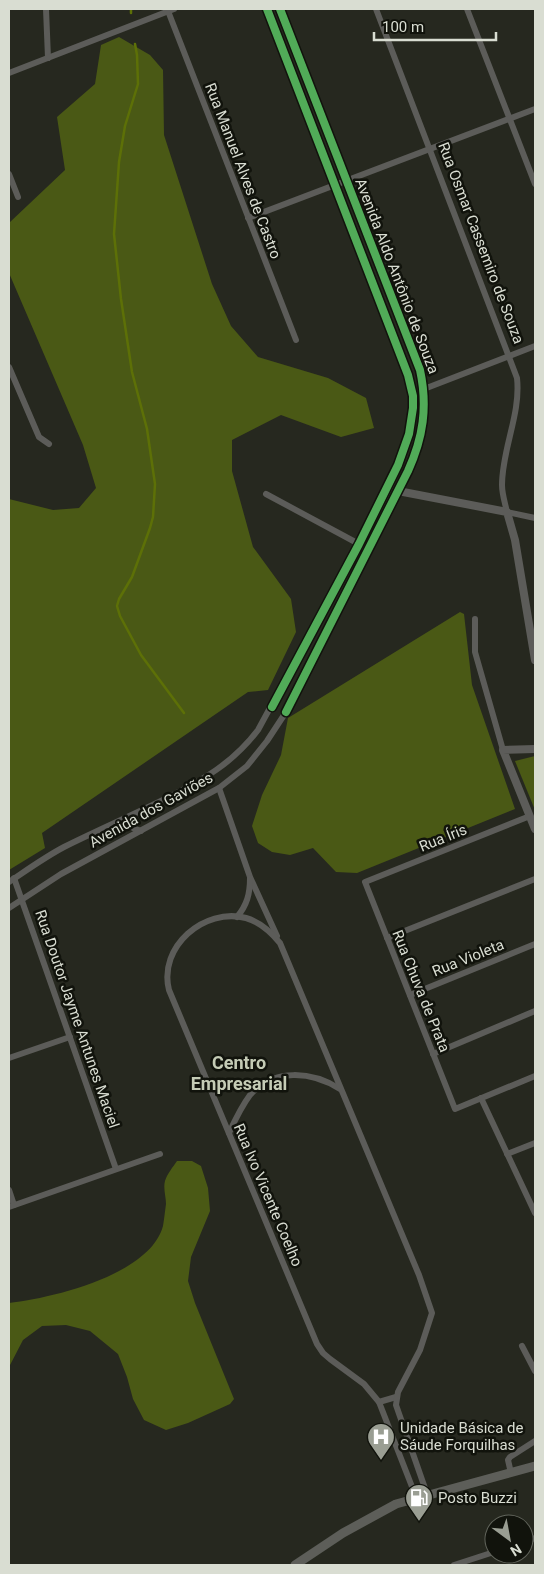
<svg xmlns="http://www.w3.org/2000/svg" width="544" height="1574" font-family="Roboto,sans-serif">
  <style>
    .forest { fill: #4a5915 }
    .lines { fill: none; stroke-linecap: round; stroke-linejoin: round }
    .stream { stroke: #5d7007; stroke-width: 2.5 }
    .minor { stroke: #5c5c59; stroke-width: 6 }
    .tertiary { stroke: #5c5c59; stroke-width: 8 }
    .secondary { stroke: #5d5e59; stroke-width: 9 }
    .cycleway-casing { stroke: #11130c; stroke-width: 11 }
    .cycleway { stroke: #51ab58; stroke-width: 8 }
    .labels { text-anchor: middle; stroke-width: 5; stroke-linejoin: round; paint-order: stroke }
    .street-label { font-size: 15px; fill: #d9ddd2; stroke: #11130c }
    .poi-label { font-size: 15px; fill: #d9ddd2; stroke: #11130c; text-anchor: start }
    .quarter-label { font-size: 18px; font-weight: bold; fill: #c5ccb6; stroke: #11130c }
  </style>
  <rect width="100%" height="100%" fill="#26281f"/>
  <g class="forest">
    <path d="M119 37 150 55 163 70 164 135 212 284 231 326 258 357 328 378 366 398 374 428 341 437 281 415 232 440V471L253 547 291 599 296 632 268 690 248 692 42 833 45 848 9 870V499L53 510 79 508 96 488 83 445 9 273V223L65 170 57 117 95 84 101 45Z"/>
    <path d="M460 612 464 614 472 685 515 809 357 873 336 872 313 848 290 855 272 852 258 843 252 826 262 795 281 755 288 718Z"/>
    <path d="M535 756V810L515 761Z"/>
    <path d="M177 1161H192L201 1166 208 1188 210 1211 191 1257 188 1281 195 1303 234 1399 230 1404 188 1423 166 1430 144 1420 133 1399 127 1377 118 1354 90 1331 66 1325 42 1326 23 1340 9 1367V1303C52 1298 150 1275 163 1226 164 1220 165 1211 166 1204 166 1197 163 1188 165 1181 167 1174 173 1167 177 1161Z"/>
  </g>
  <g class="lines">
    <g class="stream">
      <path d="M131 9V13"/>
      <path d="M135 44 137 55 138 84 125 126 119 162 114 234 121 299 132 372 147 429 155 484 153 517 150 528 132 577 119 599 117 606 120 616 141 655 184 713"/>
    </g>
    <g class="minor">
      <path d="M46 9 48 58"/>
      <path d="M376 9 517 378C521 414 502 449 502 485 502 494 505 503 507 512L535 518"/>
      <path d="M467 9 535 184"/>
      <path d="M168 11 296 340"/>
      <path d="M9 73 174 9"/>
      <path d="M9 174 18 197"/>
      <path d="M248 218 535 109"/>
      <path d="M9 367 39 437 49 444"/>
      <path d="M424 389 535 346"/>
      <path d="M475 619V652L503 750"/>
      <path d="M219 788 250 877 277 936"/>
      <path d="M134 815 131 823 133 828 141 831"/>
      <path d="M530 816 365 882 455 1109 535 1076"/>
      <path d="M14 878 116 1169"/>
      <path d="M9 882C27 870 45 857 64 847 98 830 133 815 167 798 204 779 232 764 258 730L359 544 266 494"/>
      <path d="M9 908 61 874 219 788 247 766 267 741 286 712 368 549"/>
      <path d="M237 917C247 905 250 894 250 878"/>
      <path d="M387 938 535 879"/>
      <path d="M410 995 535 944"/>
      <path d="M433 1054 535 1011"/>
      <path d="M9 1058 70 1037"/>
      <path d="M481 1098 535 1213"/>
      <path d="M229 1133C235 1120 241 1107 250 1095 274 1068 311 1071 340 1089"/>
      <path d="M507 1154 535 1143"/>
      <path d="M9 1190 14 1205"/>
      <path d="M9 1207 160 1154"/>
      <path d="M522 1346 535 1371"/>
      <path d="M379 1402 396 1397"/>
      <path d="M511 1473 508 1460 510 1457 535 1441"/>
      <path d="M416 1497 379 1402 364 1384 330 1359 323 1353 317 1344 169 990C158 947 204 907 246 918 260 922 271 932 280 943L419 1275 432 1313 420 1350 398 1392 396 1405 427 1494"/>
      <path d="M524 1542 535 1538"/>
      <path d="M454 1565 494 1552"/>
    </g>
    <g class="tertiary">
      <path d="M267 9 408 375C410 382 413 389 413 397 417 444 380 503 359 544L368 549 416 454C425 425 427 400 420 370L280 9"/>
      <path d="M398 491 507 512 515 540 535 660"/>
      <path d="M535 749 503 750 535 829"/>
    </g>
    <path class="secondary" d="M295 1565 343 1533 396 1504 535 1466"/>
    <defs>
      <g id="cycleway">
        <path d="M267 9 408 375 413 396V408L409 434 398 465 359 544 272 707"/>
        <path d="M280 9 420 370C428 407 423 438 408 471L286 712"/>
      </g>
    </defs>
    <use href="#cycleway" class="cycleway-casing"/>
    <use href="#cycleway" class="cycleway"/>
  </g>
  <defs>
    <symbol id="hospital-pin" viewBox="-11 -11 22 30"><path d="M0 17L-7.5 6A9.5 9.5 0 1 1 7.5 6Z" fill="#9a9e93" stroke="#11130c"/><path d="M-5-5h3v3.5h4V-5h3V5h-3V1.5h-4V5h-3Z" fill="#fff"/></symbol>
    <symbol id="fuel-pin" viewBox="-11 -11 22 30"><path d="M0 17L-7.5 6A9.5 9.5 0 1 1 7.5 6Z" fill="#9a9e93" stroke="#11130c"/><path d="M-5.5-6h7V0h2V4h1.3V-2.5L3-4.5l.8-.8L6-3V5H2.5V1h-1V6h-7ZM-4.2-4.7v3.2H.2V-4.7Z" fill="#fff"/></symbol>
  </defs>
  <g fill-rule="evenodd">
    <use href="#hospital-pin" x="365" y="1421" width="32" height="43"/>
    <use href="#fuel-pin" x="403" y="1482" width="32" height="43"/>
  </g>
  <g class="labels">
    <g class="street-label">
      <text transform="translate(243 171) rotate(69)" y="5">Rua Manuel Alves de Castro</text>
      <text transform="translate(481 243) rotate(69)" y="5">Rua Osmar Cassemiro de Souza</text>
      <text transform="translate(397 276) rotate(69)" y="5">Avenida Aldo Antônio de Souza</text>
      <text transform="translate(151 810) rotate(-29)" y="5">Avenida dos Gaviões</text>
      <text transform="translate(443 838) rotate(-22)" y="5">Rua Íris</text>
      <text transform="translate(468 958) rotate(-22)" y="5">Rua Violeta</text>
      <text transform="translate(421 991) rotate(68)" y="5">Rua Chuva de Prata</text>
      <text transform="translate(77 1019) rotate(71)" y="5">Rua Doutor Jayme Antunes Maciel</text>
      <text transform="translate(268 1195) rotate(67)" y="5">Rua Ivo Vicente Coelho</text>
    </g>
    <g class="poi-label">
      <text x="400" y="1433">Unidade Básica de<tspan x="400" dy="17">Sáude Forquilhas</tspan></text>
      <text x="438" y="1503">Posto Buzzi</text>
    </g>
    <g class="quarter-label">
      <text x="239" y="1069">Centro<tspan x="239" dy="21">Empresarial</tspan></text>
    </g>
  </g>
  <rect width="544" height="1574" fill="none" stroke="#d9ddd2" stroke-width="20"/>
  <g transform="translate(509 1539) rotate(148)"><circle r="24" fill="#11130c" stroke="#61645b"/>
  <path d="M0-4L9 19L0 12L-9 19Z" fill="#9a9e93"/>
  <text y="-8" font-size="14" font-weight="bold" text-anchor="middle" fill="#d9ddd2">N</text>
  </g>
  <path d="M374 32v8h122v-8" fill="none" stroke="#d9ddd2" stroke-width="2.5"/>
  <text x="382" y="32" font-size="15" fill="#d9ddd2" stroke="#11130c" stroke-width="4" paint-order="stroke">100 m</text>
</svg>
